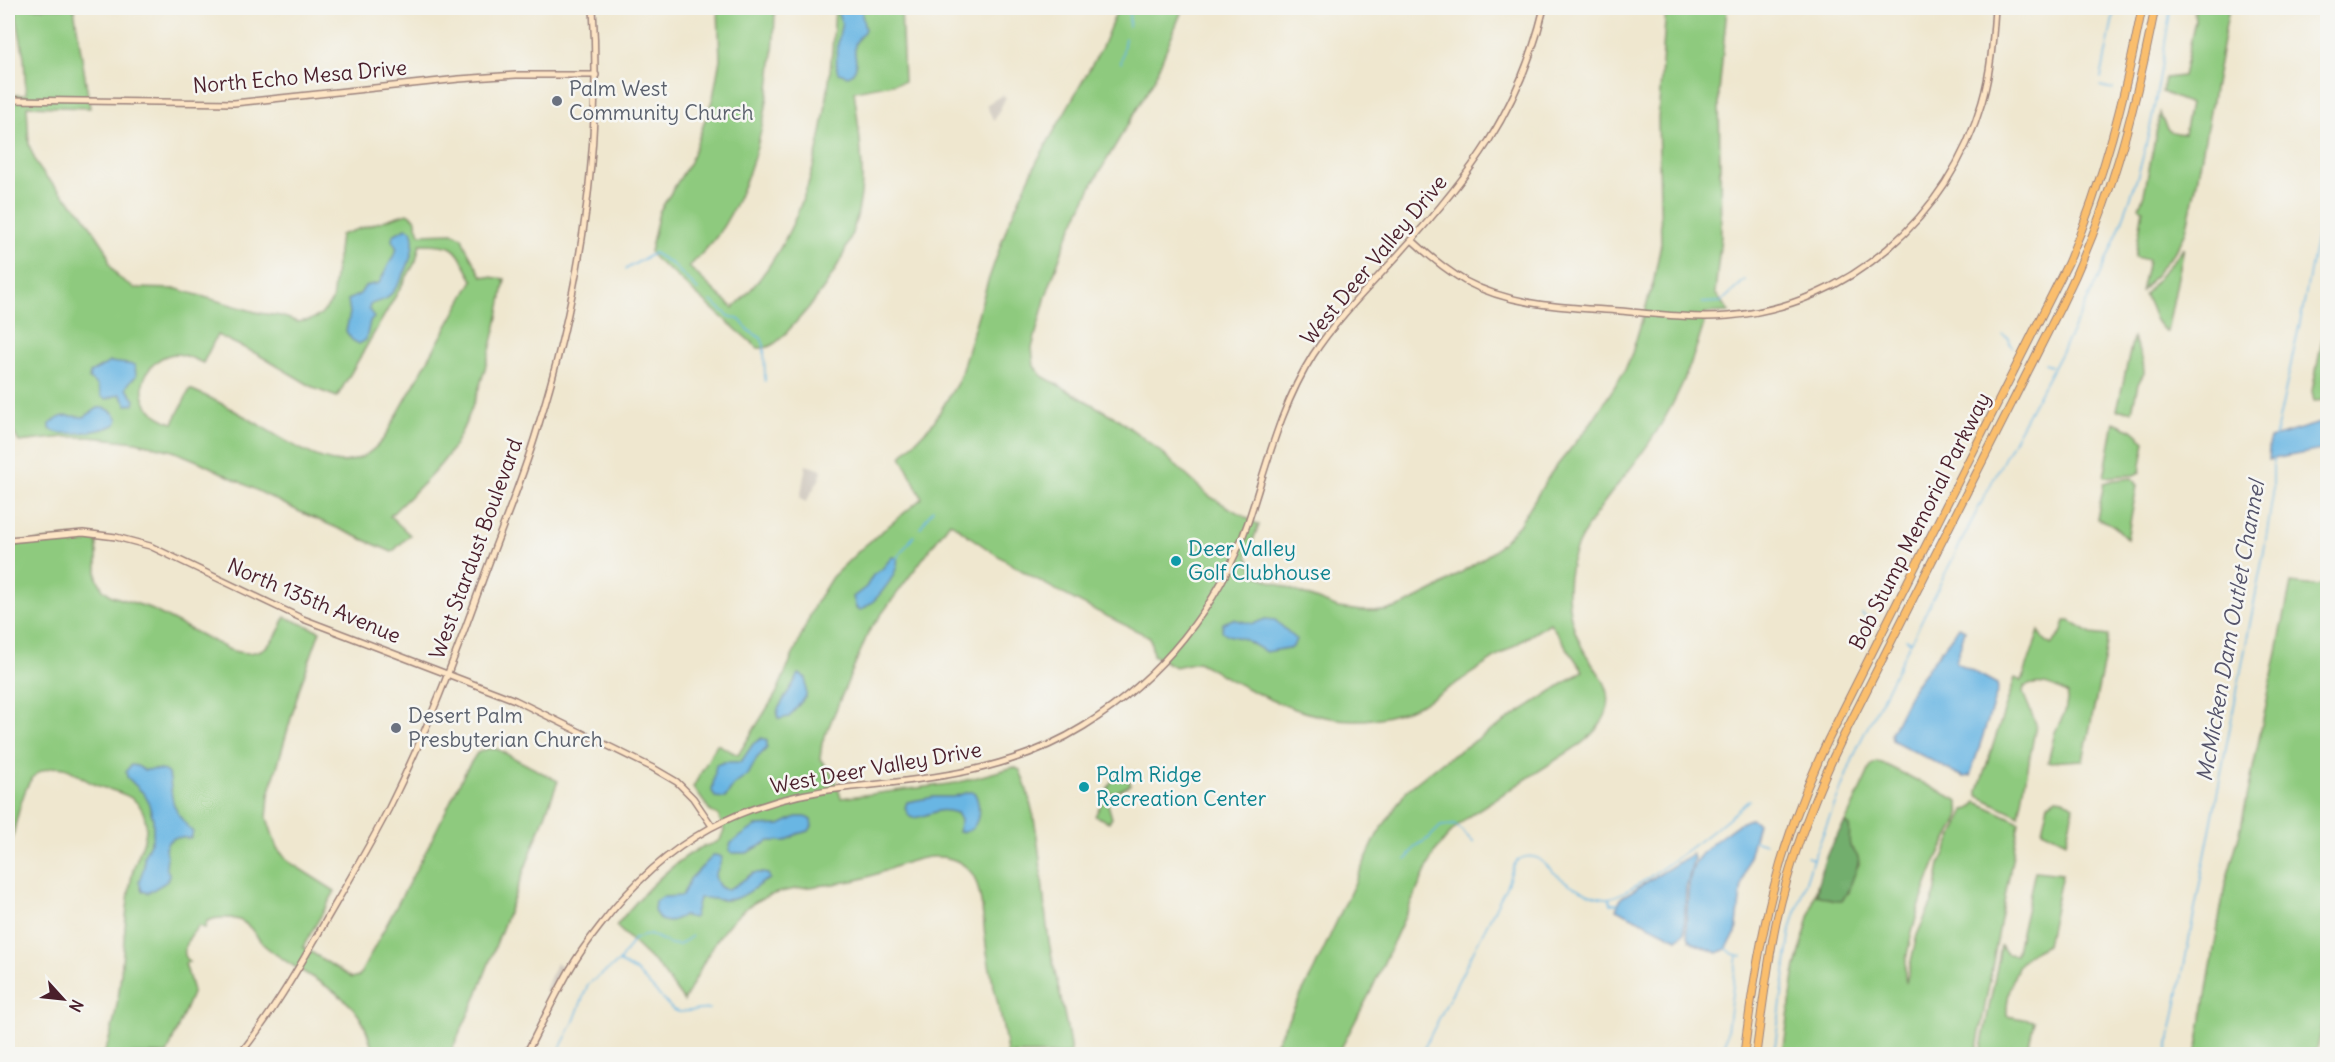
<svg xmlns="http://www.w3.org/2000/svg" width="2335" height="1062" font-family="Delius,sans-serif">
  <style>
    .industrial { fill: #cbc3b8 }
    .green { fill: #8eca7e; stroke: #6c7454; stroke-width: 1.5; fill-rule: evenodd }
    .forest { fill: #72ae6d; stroke: #5e664c; stroke-width: 1.5 }
    .water { fill: #69b6e3; stroke: #5a6a87; stroke-width: 1.5 }
    .lines { fill: none; stroke-linecap: round; stroke-linejoin: round }
    .stream { stroke: #69b6e3; stroke-width: 1.5 }
    .secondary-casing { stroke: #9c837d; stroke-width: 8 }
    .highway-casing { stroke: #9c837d; stroke-width: 9 }
    .secondary { stroke: #fde5c5; stroke-width: 5 }
    .highway { stroke: #fabe6d; stroke-width: 7 }
    .worship-dot { fill: #6b7280; stroke: #f6f6f2; stroke-width: 2 }
    .culture-dot { fill: #0f9aa8; stroke: #f6f6f2; stroke-width: 2 }
    .labels { text-anchor: middle; stroke-width: 5; stroke-linejoin: round; paint-order: stroke }
    .street-label { font-size: 21px; fill: #4a1f2b; stroke: #f6f6f2 }
    .worship-label { font-size: 21px; fill: #5b616d; stroke: #f6f6f2; text-anchor: start }
    .culture-label { font-size: 21px; fill: #0d838f; stroke: #f6f6f2; text-anchor: start }
    .water-label { font-size: 22px; font-style: italic; fill: #55546b; stroke: #f6f6f2 }
  </style>
  <rect width="100%" height="100%" fill="#f6f6f2"/>
  <filter id="ink" filterUnits="userSpaceOnUse"><feTurbulence type="fractalNoise" baseFrequency=".0167" numOctaves="2"/><feDisplacementMap in="SourceGraphic" scale="12" xChannelSelector="R" yChannelSelector="G"/><feConvolveMatrix kernelMatrix="1 2 1 2 8 2 1 2 1" color-interpolation-filters="sRGB"/></filter>
  <filter id="wash" filterUnits="userSpaceOnUse"><feTurbulence type="fractalNoise" baseFrequency=".008" numOctaves="4" result="noise"/><feDisplacementMap in="SourceGraphic" scale="24" xChannelSelector="R" yChannelSelector="G"/><feGaussianBlur stdDeviation="1.35" result="paint"/><feColorMatrix in="noise" values="0 0 0 0 0 0 0 0 0 0 0 0 0 0 0 0 0 1.4 0 .05"/><feComposite in="paint" operator="in"/></filter>
  <g filter="url(#wash)">
    <rect width="100%" height="100%" fill="#efe7cf"/>
    <g class="industrial">
      <path d="M1002 95 1006 97 994 121 986 105Z"/>
      <path d="M806 465 822 470 820 478 806 502 800 499Z"/>
      <path d="M556 963 565 967 551 994 545 991Z"/>
    </g>
    <g class="green">
      <path d="M15 8H74L90 108 27 106 29 145 37 165 45 176 82 213 106 249 110 265 118 277 134 288 177 289 259 313 281 316 298 322 310 320 321 315 332 301 340 235 407 213 415 218 420 234 453 233 462 237 465 246 482 276 505 279C497 330 477 414 448 455 432 478 409 496 390 516L410 535 392 552 298 511 200 462 173 451 136 442 90 437H65L19 442 8 423V95H26L24 57ZM420 244C460 244 454 248 473 280L384 438C373 452 358 462 341 462 312 461 269 430 244 416 227 406 209 397 190 389L173 423C164 420 156 416 150 409 132 388 150 355 176 354 185 354 194 359 203 363L217 335 257 354 316 389 337 397 416 261Z"/>
      <path d="M718 8H775C774 83 761 172 717 236 709 247 698 257 689 267L733 308C815 232 829 113 835 8H901L904 82 854 91C858 119 862 149 862 178 861 232 834 282 797 321 786 332 775 350 758 348 729 324 701 299 674 274 666 267 654 261 650 252L659 212 690 162 713 98 720 59Z"/>
      <path d="M1118 8H1183L1153 82 1093 183 1066 240 1046 296 1032 348 1034 366 1042 376 1118 419 1160 451 1209 496 1259 525 1247 555 1255 575 1338 608 1363 611H1386L1404 605 1436 589 1494 551 1519 525 1551 473 1589 426 1624 372 1632 353 1654 280 1661 243 1658 119 1666 8H1727L1719 93 1721 236 1715 293 1729 312 1705 313C1705 325 1700 336 1696 348 1680 398 1655 438 1623 478 1605 501 1578 534 1571 564 1565 591 1568 618 1580 643 1586 657 1597 669 1604 682 1617 707 1600 729 1581 744L1473 813 1453 830 1434 853 1370 993 1338 1054H1270L1314 970 1377 835 1407 790 1442 762 1583 671 1550 623C1523 640 1496 657 1469 675 1446 690 1423 706 1396 714 1327 736 1256 694 1198 662L1175 667 1153 655 1150 637C1080 604 1012 570 950 522L869 631 822 743 820 759 835 778 841 798 956 783 1014 767 1020 770C1042 825 1040 883 1049 941 1055 979 1067 1016 1071 1054H1007C1004 1020 992 986 987 952 984 934 984 915 980 897 978 888 976 876 968 869 958 859 944 856 930 857 907 859 884 873 861 879 818 890 771 882 737 916 712 939 700 971 684 1001L659 967 616 926C639 897 666 867 698 849 705 845 713 845 720 840L724 830 718 815 711 812 693 787 717 744 738 755 776 694 815 604 832 577 862 548 922 498 901 456 933 423 959 380 987 284 1008 224 1037 161 1102 47Z"/>
      <path d="M2194 8H2229L2197 182 2186 231 2179 246 2141 292 2148 260 2135 257 2143 209 2139 207 2144 194 2160 113C2166 130 2166 132 2184 134L2190 104 2162 92 2165 78 2183 76 2195 21Z"/>
      <path d="M2184 247 2167 332C2150 320 2155 309 2144 295Z"/>
      <path d="M2327 316V400L2314 401 2312 391Z"/>
      <path d="M2133 338 2143 361 2144 373 2138 384 2132 411 2117 410Z"/>
      <path d="M2114 422 2132 430 2145 441 2140 472 2134 475 2104 477Z"/>
      <path d="M2132 478 2137 486 2127 539C2118 529 2112 522 2097 519L2104 483 2114 480Z"/>
      <path d="M68 538 97 540V578L103 589 112 596 147 607 230 650C261 660 275 644 285 617L320 631 300 687 269 795 267 818 277 848 289 862 335 891 303 947 352 978 359 976 427 849 466 770 477 753 486 749H497L558 781 475 1000 450 1054H373C370 1037 365 1022 353 1008 328 982 292 969 265 946 256 938 252 925 239 920 229 917 217 917 207 921L205 928 199 926C190 935 178 951 189 962L185 963 193 991 167 1054H104C126 997 120 935 132 875 135 856 150 839 145 819 144 812 140 805 134 800 123 791 105 790 92 783 82 779 75 771 64 768 54 766 42 769 34 776 21 788 12 841 8 861V545Z"/>
      <path d="M2327 582 2328 1000 2316 1054H2196L2225 885 2240 832 2291 583 2317 586Z"/>
      <path d="M2065 621H2070L2091 634 2108 636 2104 661 2083 760 2048 762 2055 732 2065 712 2068 694C2054 686 2040 679 2024 687L2023 693 2036 724 2019 816 1978 796V791L2015 678 2022 681 2039 631 2043 638 2051 645 2061 634Z"/>
      <path d="M1876 762 1882 763 1957 800C1960 806 1960 812 1958 818 1953 832 1943 845 1937 859 1926 884 1900 959 1906 983L1917 935 1935 895 1940 864 1965 810 1970 809 1977 802 2019 822 1976 1054H1783L1794 975 1818 882 1817 895 1848 893 1852 876 1859 864 1858 857 1849 844V826L1845 823 1871 766Z"/>
      <path d="M1115 775 1130 781V785L1114 793 1106 792Z"/>
      <path d="M2056 798 2063 799 2074 806 2066 842 2042 830 2048 804Z"/>
      <path d="M1103 800 1108 804 1112 818 1109 822 1095 816Z"/>
      <path d="M2035 871 2062 874 2047 945C2040 949 2032 952 2026 957 2013 969 2006 999 2007 1016L2034 1021 2027 1054H1980L2001 946 2007 954 2016 955Z"/>
    </g>
    <path class="forest" d="M1845 823 1849 826C1851 833 1848 839 1850 845 1851 850 1856 852 1858 857 1861 863 1847 894 1842 901H1834L1817 895C1819 870 1830 844 1845 823Z"/>
    <g class="water">
      <path d="M840 8H863L862 15 865 29C863 35 856 39 855 45 853 57 862 69 848 76L838 73C834 63 839 34 842 23L838 14Z"/>
      <path d="M406 228 411 230C419 249 402 284 387 298 381 302 375 301 370 305L369 309 374 318 370 321 366 340 359 344 352 340 346 331 350 313 348 300 360 294 365 286 379 283 397 249 392 240 393 235Z"/>
      <path d="M110 362 135 365 136 376 129 383 126 388 135 400 134 404 127 405 120 394 107 399 102 397 97 385 89 379 90 373Z"/>
      <path d="M98 408C107 407 113 411 118 419L116 424C104 431 61 438 50 429V424C62 413 70 416 84 417Z"/>
      <path d="M2327 421V449L2268 460 2270 438Z"/>
      <path d="M892 557 897 558C901 572 874 605 860 610L856 608 853 597 866 587 873 575 882 569Z"/>
      <path d="M1233 619 1253 624 1265 619 1275 620 1296 639 1293 647 1266 652 1244 639 1228 635 1222 631 1223 623Z"/>
      <path d="M1959 627 1965 630 1956 662 1997 684 1998 689 1970 776 1963 777 1892 740 1891 733 1915 685Z"/>
      <path d="M799 674 806 678V696L789 717 779 719 777 716 778 709Z"/>
      <path d="M762 738 767 741V748L757 758 748 775 734 785 725 798 715 797 712 791 716 765 724 762H741L753 744Z"/>
      <path d="M131 765 137 766 144 770C180 766 166 781 174 805 178 816 185 823 193 832L191 838C179 838 170 834 165 849L167 856 166 867 170 876 166 882 148 893 142 891 139 882 144 867V856L153 837V819L148 801 144 794 127 777 126 771Z"/>
      <path d="M968 792H974C983 806 980 835 958 832L961 820 957 813C933 806 933 816 913 818L910 817 905 808 907 802 934 797H953Z"/>
      <path d="M796 817H806L811 820 812 826 809 831 797 834 786 841H769L747 853H732L729 850 731 843 756 826 780 825Z"/>
      <path d="M1750 819 1758 823 1742 884 1736 933 1726 949 1718 953C1710 949 1694 946 1689 938 1684 931 1687 919 1687 911 1689 869 1691 857 1726 833 1734 827 1741 821 1750 819Z"/>
      <path d="M1692 854 1694 858 1686 888 1684 933 1677 939 1616 909 1622 897Z"/>
      <path d="M714 855 720 856 722 858 715 876C722 905 743 877 754 873 759 872 763 873 768 874L770 879C758 883 750 894 737 898 724 903 712 897 699 898L694 918 683 916 668 922 660 920 654 911 655 901 663 897 682 896 690 879Z"/>
    </g>
    <g class="lines">
      <g class="stream">
        <path d="M1129 26 1130 8"/>
        <path d="M1121 63 1125 38"/>
        <path d="M2101 78 2115 8"/>
        <path d="M2100 86 2113 89"/>
        <path d="M626 269 654 253 673 265 698 290"/>
        <path d="M711 301 729 316 740 320 749 331 761 338 764 345 765 381"/>
        <path d="M1702 303 1721 302 1745 280"/>
        <path d="M2003 335 2009 338 2010 345 2013 347"/>
        <path d="M2045 363 2051 366"/>
        <path d="M2275 438 2303 308 2328 177"/>
        <path d="M920 528 933 509"/>
        <path d="M896 559 914 536"/>
        <path d="M1862 614 1874 623"/>
        <path d="M1906 639 1911 642"/>
        <path d="M1753 840 1766 844"/>
        <path d="M1807 857 1813 859"/>
        <path d="M1406 860 1415 847 1429 838 1441 826 1456 825 1474 843"/>
        <path d="M1609 898 1611 904H1618"/>
        <path d="M1725 947 1733 954 1742 956"/>
        <path d="M619 962 637 972 673 1010 679 1012 710 1009"/>
        <path d="M557 1054 574 1021 588 984 619 962 634 939 650 934 670 944 679 945 692 936"/>
        <path d="M1421 1054 1506 887C1510 879 1511 868 1517 861 1523 856 1532 855 1539 859 1545 863 1550 870 1556 874 1567 884 1590 897 1606 898 1628 899 1730 819 1749 800"/>
        <path d="M1724 1054 1737 955"/>
        <path d="M1774 1054 1791 928 1813 859 1858 746C1908 649 1955 552 2006 455 2053 367 2106 277 2136 181 2153 127 2161 68 2170 12L2166 11"/>
        <path d="M2167 1054 2264 551 2273 494V457"/>
      </g>
    </g>
  </g>
  <g filter="url(#ink)">
    <g class="lines">
      <defs>
        <g id="secondary">
          <path d="M8 100 234 103 459 79 516 75H596"/>
          <path d="M1412 240C1428 255 1446 270 1465 281 1513 307 1567 307 1620 311 1655 314 1693 319 1728 316 1849 306 1949 217 1982 102 1991 71 1993 39 1995 8"/>
          <path d="M8 540 83 533 116 537 150 546 303 619 515 700 653 768 677 782 693 798 712 826"/>
          <path d="M240 1054C273 1013 299 967 325 922 347 884 369 847 389 808 426 734 455 657 483 579 501 529 522 481 537 430 580 293 602 151 593 8"/>
          <path d="M526 1054C540 1027 554 998 569 971 578 955 589 940 600 926 666 839 744 798 852 787 933 779 1014 770 1084 726 1160 679 1219 607 1248 522 1267 465 1280 407 1313 355 1337 318 1369 287 1399 254 1470 176 1519 112 1544 8"/>
        </g>
        <g id="highway">
          <path d="M1744 1054C1758 939 1777 846 1828 740L2068 263C2104 180 2125 96 2142 8"/>
          <path d="M1756 1054C1762 1010 1767 966 1776 923 1790 860 1813 799 1841 741L2061 306C2110 208 2134 114 2155 8"/>
        </g>
      </defs>
      <use href="#secondary" class="secondary-casing"/>
      <use href="#highway" class="highway-casing"/>
      <use href="#secondary" class="secondary"/>
      <use href="#highway" class="highway"/>
    </g>
  </g>
  <g class="worship-dot">
    <circle cx="557" cy="101" r="6"/>
    <circle cx="396" cy="728" r="6"/>
  </g>
  <g class="culture-dot">
    <circle cx="1176" cy="561" r="6"/>
    <circle cx="1084" cy="787" r="6"/>
  </g>
  <g class="labels">
    <g class="street-label">
      <text transform="translate(300 77) rotate(-5)" y="7">North Echo Mesa Drive</text>
      <text transform="translate(1374 260) rotate(-50)" y="7">West Deer Valley Drive</text>
      <text transform="translate(1920 521) rotate(-63)" y="7">Bob Stump Memorial Parkway</text>
      <text transform="translate(476 549) rotate(-70)" y="7">West Stardust Boulevard</text>
      <text transform="translate(314 601) rotate(23)" y="7">North 135th Avenue</text>
      <text transform="translate(876 768) rotate(-10)" y="7">West Deer Valley Drive</text>
    </g>
    <g class="worship-label">
      <text x="569" y="96">Palm West<tspan x="569" dy="24">Community Church</tspan></text>
      <text x="408" y="723">Desert Palm<tspan x="408" dy="24">Presbyterian Church</tspan></text>
    </g>
    <g class="culture-label">
      <text x="1188" y="556">Deer Valley<tspan x="1188" dy="24">Golf Clubhouse</tspan></text>
      <text x="1096" y="782">Palm Ridge<tspan x="1096" dy="24">Recreation Center</tspan></text>
    </g>
    <g class="water-label">
      <text transform="translate(2230 631) rotate(-80)" y="8">McMicken Dam Outlet Channel</text>
    </g>
  </g>
  <rect width="2335" height="1062" fill="none" stroke="#f6f6f2" stroke-width="30"/>
  <g transform="translate(63 999) rotate(117)" stroke="#f6f6f2" stroke-width="4.5" paint-order="stroke">
  <path d="M0-4.5L10 22L0 15L-10 22Z" fill="#4a1f2b"/>
  <text y="-9" font-size="16" font-weight="bold" text-anchor="middle" fill="#4a1f2b">N</text>
  </g>
</svg>
